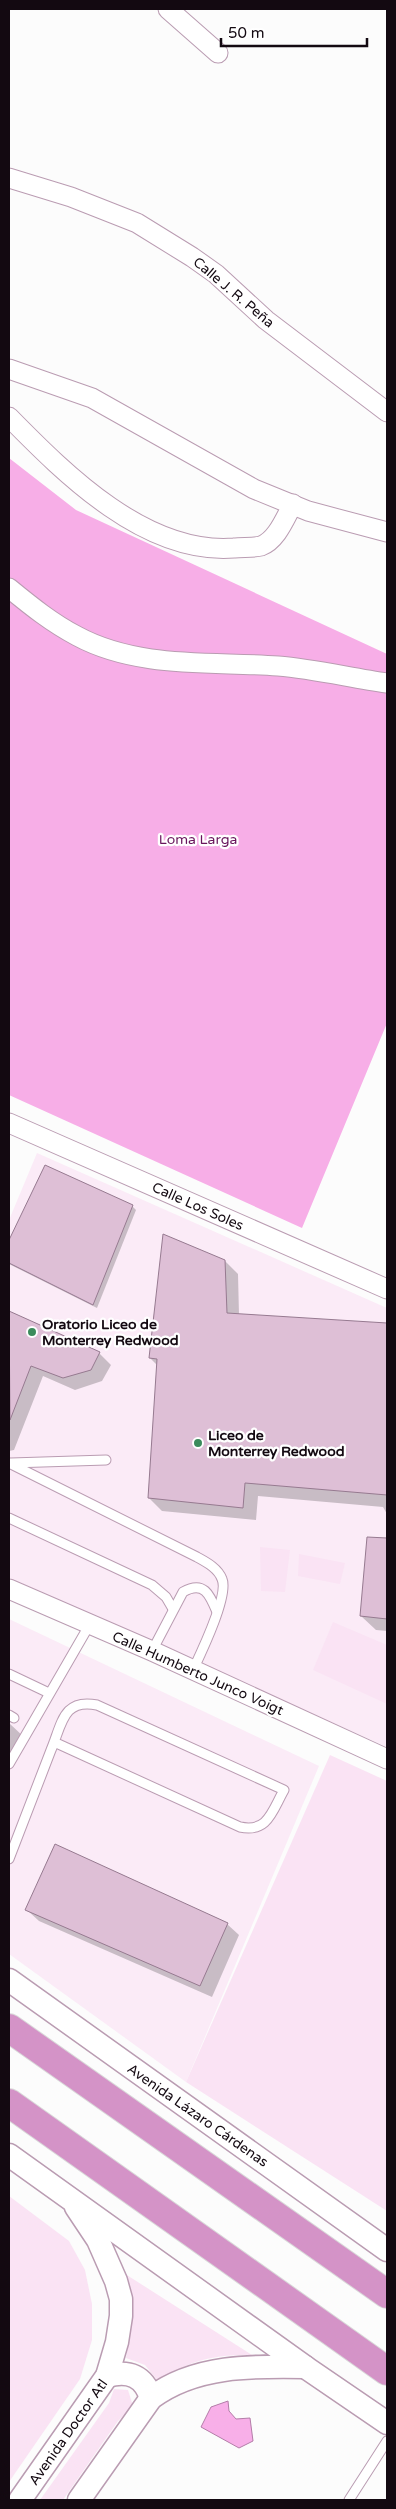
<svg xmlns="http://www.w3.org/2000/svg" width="396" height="2509" font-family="'Varela Round',sans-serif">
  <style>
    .built { fill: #fbebf7 }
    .green { fill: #fae3f4 }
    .forest { fill: #f7aee7 }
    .water { fill: #f8afe8; stroke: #b37da8 }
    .shadow { fill: #0003 }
    .building { fill: #debfd6; stroke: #967a90 }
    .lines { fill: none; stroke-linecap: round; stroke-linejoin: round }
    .service-casing { stroke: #ba9cb2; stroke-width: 11 }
    .minor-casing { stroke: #ba9cb2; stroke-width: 21 }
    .tertiary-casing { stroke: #ba9cb2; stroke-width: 25 }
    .trunk-casing { stroke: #d9d8d9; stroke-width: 30 }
    .service { stroke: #fff; stroke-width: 9 }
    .minor { stroke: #fff; stroke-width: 19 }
    .tertiary { stroke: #fff; stroke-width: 22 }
    .trunk { stroke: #d493c7; stroke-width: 28 }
    .poi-dot { fill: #3b8b5c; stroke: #fff; stroke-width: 2 }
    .labels { text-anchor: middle; stroke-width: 4.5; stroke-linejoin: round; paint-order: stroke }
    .street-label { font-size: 14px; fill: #130911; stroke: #fff }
    .park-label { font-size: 14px; fill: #68145c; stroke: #fff }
    .poi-label { font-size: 14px; font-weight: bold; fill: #130911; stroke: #fff; text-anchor: start }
  </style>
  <rect width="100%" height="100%" fill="#fcfcfc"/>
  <g class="built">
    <path d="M37 1153 387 1308V1747L9 1578V1220Z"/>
    <path d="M9 1619 319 1766 186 2082 9 1954Z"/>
  </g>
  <g class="green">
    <path d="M260 1547 290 1550 285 1592 261 1591Z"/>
    <path d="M299 1554 345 1563 340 1584 298 1576Z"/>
    <path d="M333 1622 387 1645V1704L313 1670Z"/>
    <path d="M330 1755 387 1781V2211L186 2082Z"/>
    <path d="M9 2196 69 2241 85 2270 92 2304V2340L80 2379 9 2482Z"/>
    <path d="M119 2270 252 2355C209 2355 195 2360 157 2380L145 2365 126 2358C133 2321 131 2305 119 2270Z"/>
    <path d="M114 2389 128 2390 133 2406 118 2421 63 2500H40L109 2403Z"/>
  </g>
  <path class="forest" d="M9 458 76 510 387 654V1023L302 1228 9 1095Z"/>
  <path class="water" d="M228 2401 229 2411 236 2419 250 2418 253 2441 239 2448 201 2427 211 2407Z"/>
  <g class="shadow">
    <path d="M46 1166 132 1206 136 1210 97 1308 9 1264V1241Z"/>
    <path d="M225 1261 238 1274 239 1315 387 1324V1514L383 1507 258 1496 256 1520 162 1511 149 1498 157 1365 150 1358Z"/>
    <path d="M9 1313 99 1353 111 1365 102 1381 75 1390 43 1376 14 1450 9 1451Z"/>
    <path d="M368 1538 387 1540V1631L376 1630 361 1616Z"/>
    <path d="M9 1723 24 1737 9 1764Z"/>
    <path d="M27 1910 227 1924 239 1935 212 1997 39 1921Z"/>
  </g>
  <g class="building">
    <path d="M45 1165 133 1205 93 1305 9 1263V1240Z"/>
    <path d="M163 1234 225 1260 227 1313 387 1323V1495L245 1483 243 1508 148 1498 157 1359 149 1358Z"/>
    <path d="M9 1311 100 1352 91 1370 63 1378 31 1366 10 1420Z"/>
    <path d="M367 1537 387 1538V1619L360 1616Z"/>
    <path d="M55 1844 228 1923 200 1986 25 1910Z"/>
  </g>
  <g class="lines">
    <defs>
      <g id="service">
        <path d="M9 1463 197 1557C206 1562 218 1568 222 1579 229 1595 201 1653 193 1670"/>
        <path d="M11 1463 106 1460"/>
        <path d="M9 1518 152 1585 166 1597 173 1609"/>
        <path d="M152 1651 183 1592C204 1580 210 1595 217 1612"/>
        <path d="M9 1674 49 1693"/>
        <path d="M9 1715 14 1718"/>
        <path d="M9 1764 90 1624"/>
        <path d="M9 1859 51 1750C62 1724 63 1698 97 1705L284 1790C272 1811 268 1833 240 1827L54 1742"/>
        <path d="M349 2500 387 2441"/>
      </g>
      <g id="minor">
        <path d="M168 9 218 53"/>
        <path d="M9 178 71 197 137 223 192 257 216 274 266 320 387 412"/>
        <path d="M9 369 92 398 254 489 308 511 387 532"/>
        <path d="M9 417C66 475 146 555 234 548 242 547 254 548 261 546 277 540 285 518 293 504"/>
        <path d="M9 588C31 606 52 623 77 636 138 669 212 661 278 666 315 669 351 678 387 683"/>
        <path d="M9 1123 387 1289"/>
        <path d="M9 1589 152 1651 387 1759"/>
      </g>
      <g id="tertiary">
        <path d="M9 1980 387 2250"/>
        <path d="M9 2155 305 2367 387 2423"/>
        <path d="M107 2376C129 2370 144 2376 151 2398"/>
        <path d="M20 2500 107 2376 117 2342 121 2316V2299L116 2281 98 2240 76 2207"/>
        <path d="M79 2500 151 2398C195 2365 252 2366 305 2367"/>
      </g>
      <g id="trunk">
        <path d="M9 2028 387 2294"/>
        <path d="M9 2103 387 2371"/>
      </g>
    </defs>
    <use href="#service" class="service-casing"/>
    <use href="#minor" class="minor-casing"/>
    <use href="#tertiary" class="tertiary-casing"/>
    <use href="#trunk" class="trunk-casing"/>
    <use href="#service" class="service"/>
    <use href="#minor" class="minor"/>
    <use href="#tertiary" class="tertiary"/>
    <use href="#trunk" class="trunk"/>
  </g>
  <g class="poi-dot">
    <circle cx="32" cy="1332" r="5"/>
    <circle cx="198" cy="1443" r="5"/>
  </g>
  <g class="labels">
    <g class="street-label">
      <text transform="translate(234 292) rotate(40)" y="5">Calle J. R. Peña</text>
      <text transform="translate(198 1206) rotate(24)" y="5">Calle Los Soles</text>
      <text transform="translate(198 1673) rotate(24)" y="5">Calle Humberto Junco Voigt</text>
      <text transform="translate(198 2115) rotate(35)" y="5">Avenida Lázaro Cárdenas</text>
      <text transform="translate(68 2432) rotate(-55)" y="5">Avenida Doctor Atl</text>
    </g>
    <g class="park-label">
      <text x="198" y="844">Loma Larga</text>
    </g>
    <g class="poi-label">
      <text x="42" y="1329">Oratorio Liceo de<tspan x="42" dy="16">Monterrey Redwood</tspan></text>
      <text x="208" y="1440">Liceo de<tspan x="208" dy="16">Monterrey Redwood</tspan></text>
    </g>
  </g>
  <rect width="396" height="2509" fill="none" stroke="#130911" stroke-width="20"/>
  <path d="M221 38v8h146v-8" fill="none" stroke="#130911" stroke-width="2.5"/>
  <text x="228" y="38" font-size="15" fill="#130911" stroke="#ffffff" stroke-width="4" paint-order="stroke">50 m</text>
</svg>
